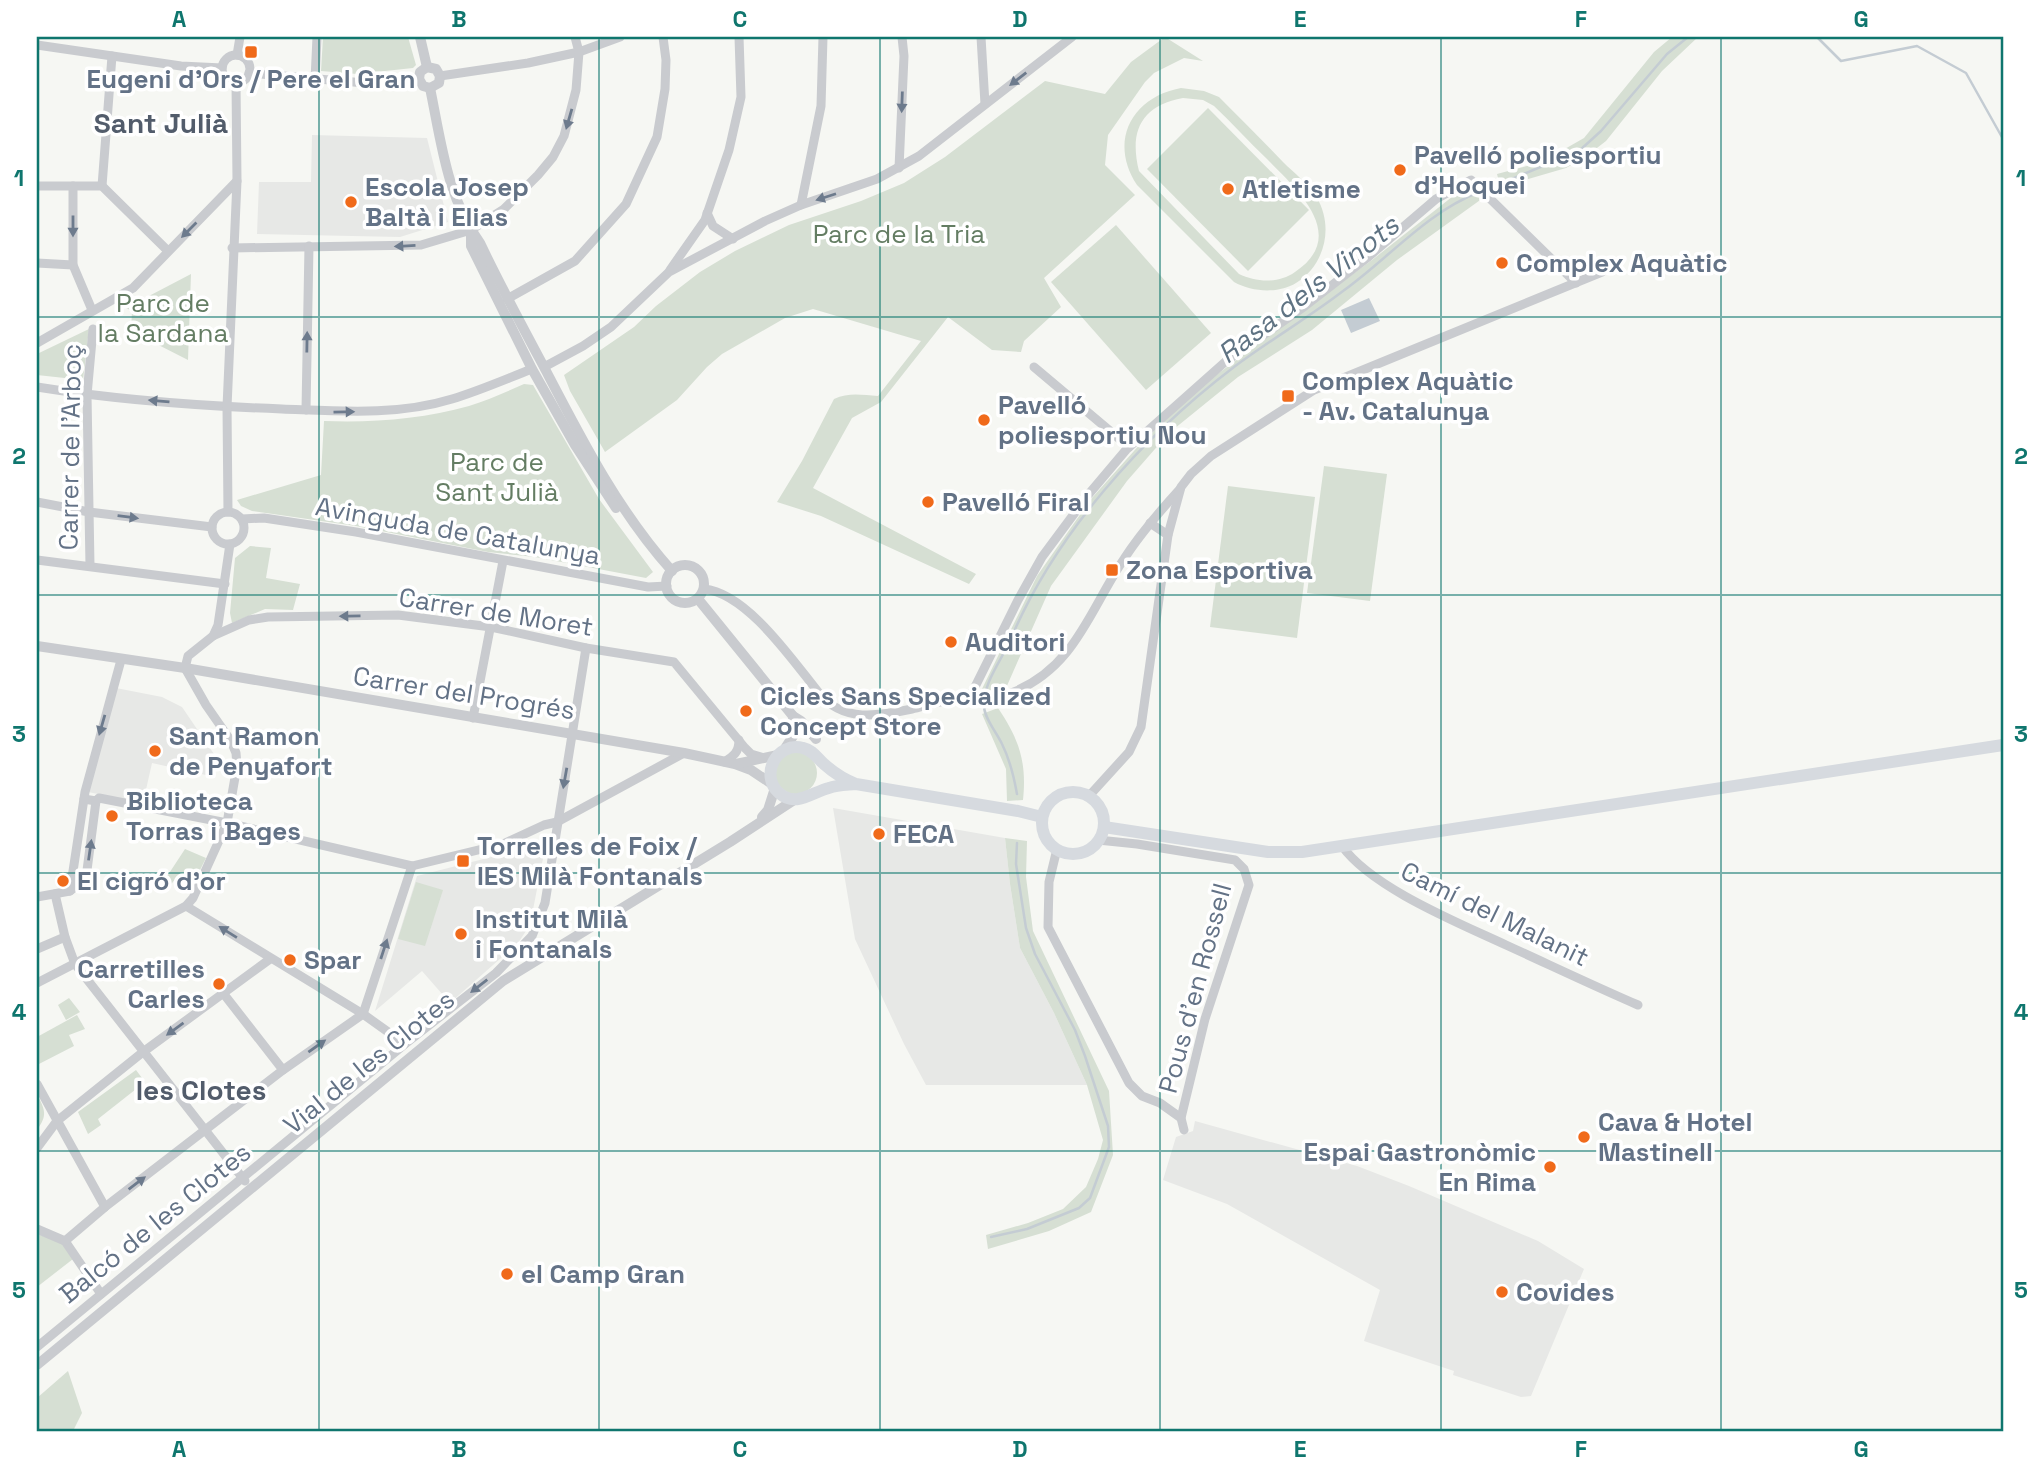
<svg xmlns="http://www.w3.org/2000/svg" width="2040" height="1468" font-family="'Space Grotesk',sans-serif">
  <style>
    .built { fill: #e7e8e6 }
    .green { fill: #d6dfd3; fill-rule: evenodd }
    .water { fill: #c4ccd3 }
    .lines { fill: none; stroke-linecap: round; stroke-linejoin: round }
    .stream { stroke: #c4ccd3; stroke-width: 2.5 }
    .minor { stroke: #c9cbcf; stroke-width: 9 }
    .tertiary { stroke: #c9cbcf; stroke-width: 10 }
    .secondary { stroke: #d6dadf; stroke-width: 12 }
    .oneway { fill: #6d7b8d }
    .grid { fill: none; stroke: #0f766e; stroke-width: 2; stroke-opacity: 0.55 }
    .poi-dot { fill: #f06a1a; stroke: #fff; stroke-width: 2.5 }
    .labels { text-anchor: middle; stroke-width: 7; stroke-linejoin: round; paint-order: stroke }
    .poi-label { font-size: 26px; font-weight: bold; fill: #637286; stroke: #fff; text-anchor: start }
    .park-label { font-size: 26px; fill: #647d63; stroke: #fff }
    .street-label { font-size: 26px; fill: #637286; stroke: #fff }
    .neighbourhood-label { font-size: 28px; font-weight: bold; fill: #525c6b; stroke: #fff }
    .water-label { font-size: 28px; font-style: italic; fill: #5f7383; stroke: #fff }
    .neatline { fill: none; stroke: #0f766e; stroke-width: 2.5 }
    .grid-label { font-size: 23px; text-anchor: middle; font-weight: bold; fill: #0f766e }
  </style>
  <rect width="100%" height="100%" fill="#f6f7f3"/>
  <g class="built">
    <path d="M312 135 427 138 448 222 400 237 257 234 259 182H311Z"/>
    <path d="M116 688 162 697 182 707 218 760 215 777 152 763 143 803 88 792Z"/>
    <path d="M833 808 1005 838 1010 884 1020 948 1054 1013 1087 1085H926L904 1044 855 939Z"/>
    <path d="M546 843 530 925 518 943 450 1003 422 971 375 1011 417 876Z"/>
    <path d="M1195 1121 1357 1166 1409 1186 1538 1241 1584 1269 1531 1396 1521 1397 1453 1375 1454 1371 1364 1341 1380 1290 1227 1204 1163 1180 1176 1137 1193 1131Z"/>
  </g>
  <g class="green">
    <path d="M323 37H408L416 65 413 68 357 74 321 71Z"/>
    <path d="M1165 37 1203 61 1184 58 1154 73 1145 82 1108 135 1105 165 1135 195 1044 278 1061 307 1024 341 1021 352 992 350 948 317 881 402 852 418 813 488 976 574 969 584 821 516 777 502 802 461 834 399C849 392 862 395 878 396L921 341 813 309 785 318 722 354 707 367 677 400 605 452 570 391 564 375 634 327 656 306 700 272 735 251 789 225 861 201 904 183 945 157 1045 81 1105 94 1131 62Z"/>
    <path d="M1672 37H1698L1662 71 1606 141 1584 158 1566 168 1508 185 1483 198 1397 260 1312 330 1238 377 1169 433 1127 481 1051 586 1006 688 991 692 981 691 1037 576 1091 499 1142 442 1204 384 1372 260 1457 193 1498 178 1497 174 1542 162 1584 138 1654 52Z"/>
    <path d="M1181 88 1204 91 1219 97C1240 118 1262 140 1283 162 1294 173 1309 184 1317 198 1334 227 1325 265 1296 283 1278 294 1252 292 1234 282L1137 185C1108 141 1132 97 1181 88ZM1183 98 1203 100 1214 106C1232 123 1249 142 1267 159 1296 189 1350 235 1295 272 1278 284 1256 282 1239 274L1139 171C1129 131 1141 106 1183 98Z"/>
    <path d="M1208 108 1309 210 1248 271 1147 169Z"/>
    <path d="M1116 225 1211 333 1146 390 1051 282Z"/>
    <path d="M191 274 188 360 131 331 132 311 126 308Z"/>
    <path d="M89 329 83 380 37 375V354Z"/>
    <path d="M524 384 533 385 599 499 653 572 646 578 535 557 488 552 356 526 252 511 241 506 237 500 321 475 324 421C372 423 423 419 469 406 488 400 506 392 524 384Z"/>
    <path d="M1324 466 1387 474 1370 601 1307 593Z"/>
    <path d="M1228 486 1315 497 1297 638 1210 627Z"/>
    <path d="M250 546 271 548 266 578 300 584 293 610 265 609 232 623 230 613 235 558Z"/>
    <path d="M998 708C1019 739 1027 762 1023 800L1007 801 1006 769 982 714Z"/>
    <circle cx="796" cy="773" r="21"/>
    <path d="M1005 838 1027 841 1026 877 1033 931 1109 1091 1113 1155 1091 1212 1049 1231 988 1249 986 1235 1028 1223 1063 1209 1086 1187 1098 1159 1103 1140 1087 1085 1054 1013 1020 948 1010 884Z"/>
    <path d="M185 849 206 858 195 880 180 873 165 892H162L169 881 166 878Z"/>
    <path d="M416 882 443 890 425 946 398 939Z"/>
    <path d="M69 998 80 1012 66 1020 58 1005Z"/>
    <path d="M77 1015 85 1029 69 1035 74 1046 37 1065V1037Z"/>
    <path d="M136 1070 145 1082 98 1119 101 1125 88 1134 78 1112Z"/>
    <path d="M37 1094C45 1110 48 1115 37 1130Z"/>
    <path d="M37 1234 61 1242 73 1259 37 1287Z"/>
    <path d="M68 1371 82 1413 73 1431H37V1398Z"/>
  </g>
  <path class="water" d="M1369 298 1380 321 1351 333 1341 310Z"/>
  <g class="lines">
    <g class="stream">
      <path d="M1817 37 1841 61 1917 46 1966 73 2003 139"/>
      <path d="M1485 190 1579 151 1601 131 1667 54 1688 37"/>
      <path d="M1017 794C1014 777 1010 760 1002 744 997 733 984 718 984 706 983 684 1000 662 1009 643 1054 535 1142 437 1234 367 1270 340 1308 318 1343 291 1389 258 1426 213 1479 192"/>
      <path d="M991 1237 1027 1229 1079 1208 1090 1198 1109 1147 1108 1126 1085 1056 1075 1030 1035 954 1026 928 1016 864 1017 843"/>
    </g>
    <g class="minor">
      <path d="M981 37 985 104"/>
      <path d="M37 45 181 66 222 68"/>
      <path d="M237 55 240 37"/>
      <circle cx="236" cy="69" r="14"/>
      <path d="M249 73 365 83 419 79"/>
      <path d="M440 76 528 63 579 52 620 37"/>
      <path d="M315 80 317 37"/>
      <path d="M899 168 904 56 902 37"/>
      <path d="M37 186H102L168 251"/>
      <path d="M73 186V265L92 310"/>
      <path d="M102 186 112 56"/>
      <path d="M801 205 821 106 823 37"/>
      <path d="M707 213 713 226 733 239"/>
      <path d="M232 248 421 245 471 230 504 209 538 175 553 157 564 136 576 90 579 52 575 37"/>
      <path d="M37 263 73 265"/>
      <path d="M670 270 705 220 729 150 741 97 739 37"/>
      <path d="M507 299 575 261 626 204 657 137 665 89 666 60 663 37"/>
      <path d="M37 343 133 288 237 181"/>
      <path d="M544 367 583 346 611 327 669 272 765 221 801 205 877 179 919 156 1072 37"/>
      <path d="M1034 367 1129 447"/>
      <path d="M37 387C118 400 200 406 282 409 338 411 397 416 452 399 479 391 506 379 532 369"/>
      <path d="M306 410 309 246"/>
      <path d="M37 502 89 512 212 527"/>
      <circle cx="228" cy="528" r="16"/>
      <path d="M228 512 227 407 237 181 236 83"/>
      <path d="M242 519 264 518 356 532 648 587 667 586"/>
      <path d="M1150 523 1168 535"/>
      <path d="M37 560 225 584"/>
      <path d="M90 566 87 395 93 329"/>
      <path d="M704 589C747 593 793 661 819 693 843 723 879 716 912 709 925 706 939 701 953 700 974 697 996 700 1016 691 1076 665 1090 609 1124 559 1140 534 1160 511 1180 489"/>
      <path d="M213 636 249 620 268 617 398 615 491 627 586 648 674 662 745 748 751 754 764 758"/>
      <path d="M969 699 1018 600 1042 557 1088 495 1126 450 1225 362 1305 306 1367 258 1436 199 1471 180 1576 283"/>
      <path d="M473 718 503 561"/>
      <path d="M724 762C734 756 739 752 739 740"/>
      <path d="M1089 796 1129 752 1141 727 1168 535 1181 487 1191 474 1211 456 1314 390 1602 272"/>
      <path d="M84 799 96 801 99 798 227 823 412 866 503 844 544 825 557 822 684 753"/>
      <path d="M1098 840 1137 844 1235 860 1244 869 1249 885 1205 1019 1181 1118 1184 1130"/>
      <path d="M1342 846C1372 888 1459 923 1506 945 1550 965 1594 986 1638 1005"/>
      <path d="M1057 849 1049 882 1048 927 1129 1083 1142 1096 1160 1103 1181 1118"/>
      <path d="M70 891 85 792 121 660"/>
      <path d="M55 894 65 937 75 964 245 1181"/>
      <path d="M37 897 70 891 86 878 96 801"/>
      <path d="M186 906 363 1014 405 1044"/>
      <path d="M37 949 65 937"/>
      <path d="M37 983 186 906 193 898 227 823 237 766 236 753 231 741 206 705 185 668 188 656 213 636 218 625 230 544"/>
      <path d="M223 993 283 1070"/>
      <path d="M37 1084 105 1207"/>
      <path d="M37 1148 57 1121 143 1052 270 959"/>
      <path d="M37 1229 65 1241 101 1294"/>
      <path d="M65 1241 105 1207 283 1070 363 1014 412 866"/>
      <path d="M37 1347 405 1044 496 973 532 936 545 903 586 648"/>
    </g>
    <g class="tertiary">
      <path d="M420 37 427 67"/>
      <path d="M427 67 436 69 440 76 439 83 430 88"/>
      <path d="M427 67 420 72 419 79 423 86 430 88"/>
      <path d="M430 88C441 141 447 198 480 243 500 285 522 326 544 367 581 438 618 511 672 571"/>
      <path d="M471 230V246L532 369 575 445 616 508"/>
      <circle cx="685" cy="584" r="19"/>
      <path d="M698 599 793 716 801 721 816 739"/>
      <path d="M37 646 185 668 684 753 735 764 751 770 772 784"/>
      <path d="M784 750 795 733 793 716"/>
      <path d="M736 764 778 755"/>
      <path d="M762 817 768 810 775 788"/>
      <path d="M37 1365 503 981 730 842 794 800"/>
    </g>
    <g class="secondary">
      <path d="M856 784C847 785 837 785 829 788 812 792 796 808 779 793 759 775 777 741 803 748 813 750 817 758 824 764 834 773 843 779 856 784L1018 811 1042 817"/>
      <circle cx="1073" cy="823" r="31"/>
      <path d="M1104 827 1268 852H1302L2003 745"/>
    </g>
  </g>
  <defs><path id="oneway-solid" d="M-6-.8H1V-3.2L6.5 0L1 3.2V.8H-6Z" transform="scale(1.75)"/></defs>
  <g class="oneway">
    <use href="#oneway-solid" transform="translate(1018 79) rotate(142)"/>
    <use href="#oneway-solid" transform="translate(902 102) rotate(92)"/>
    <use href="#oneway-solid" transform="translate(569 119) rotate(106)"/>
    <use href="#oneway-solid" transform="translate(826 197) rotate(162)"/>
    <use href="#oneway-solid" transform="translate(73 226) rotate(90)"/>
    <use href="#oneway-solid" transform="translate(189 230) rotate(135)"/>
    <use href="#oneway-solid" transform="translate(405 246) rotate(177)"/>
    <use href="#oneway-solid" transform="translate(307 342) rotate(-89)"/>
    <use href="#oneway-solid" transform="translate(159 401) rotate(-175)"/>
    <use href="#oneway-solid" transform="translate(344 412) rotate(-1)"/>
    <use href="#oneway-solid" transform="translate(128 517) rotate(7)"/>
    <use href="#oneway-solid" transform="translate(350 616) rotate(179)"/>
    <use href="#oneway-solid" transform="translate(102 725) rotate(106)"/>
    <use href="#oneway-solid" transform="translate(565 778) rotate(100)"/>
    <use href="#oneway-solid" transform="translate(90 850) rotate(-82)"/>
    <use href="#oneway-solid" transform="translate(228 932) rotate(-148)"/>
    <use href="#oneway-solid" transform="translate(384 949) rotate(-72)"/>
    <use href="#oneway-solid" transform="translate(479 986) rotate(142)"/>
    <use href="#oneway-solid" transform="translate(175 1029) rotate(144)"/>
    <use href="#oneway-solid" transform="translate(317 1046) rotate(-35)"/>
    <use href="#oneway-solid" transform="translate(137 1183) rotate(-37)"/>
  </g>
  <path class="grid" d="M319 37V1431M599 37V1431M880 37V1431M1160 37V1431M1441 37V1431M1721 37V1431M37 317H2003M37 595H2003M37 873H2003M37 1151H2003"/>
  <g class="poi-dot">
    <rect x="244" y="45" width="14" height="14" rx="3.5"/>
    <circle cx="1400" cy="170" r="7"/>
    <circle cx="1228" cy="189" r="7"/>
    <circle cx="351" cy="202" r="7"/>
    <circle cx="1502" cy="263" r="7"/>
    <rect x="1281" y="389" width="14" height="14" rx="3.5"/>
    <circle cx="984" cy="420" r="7"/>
    <circle cx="928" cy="502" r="7"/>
    <rect x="1105" y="563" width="14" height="14" rx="3.5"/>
    <circle cx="951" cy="642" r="7"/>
    <circle cx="746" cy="711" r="7"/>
    <circle cx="155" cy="751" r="7"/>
    <circle cx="112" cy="816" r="7"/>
    <circle cx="879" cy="834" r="7"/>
    <rect x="456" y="854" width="14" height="14" rx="3.5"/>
    <circle cx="63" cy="881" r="7"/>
    <circle cx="461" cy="934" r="7"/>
    <circle cx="290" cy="960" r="7"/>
    <circle cx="219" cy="984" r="7"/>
    <circle cx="1584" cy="1137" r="7"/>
    <circle cx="1550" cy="1167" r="7"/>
    <circle cx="507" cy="1274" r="7"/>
    <circle cx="1502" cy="1292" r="7"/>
  </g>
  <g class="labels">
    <g class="poi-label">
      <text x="251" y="88" text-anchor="middle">Eugeni d'Ors / Pere el Gran</text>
      <text x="1414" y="164">Pavelló poliesportiu<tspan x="1414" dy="30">d'Hoquei</tspan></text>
      <text x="365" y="196">Escola Josep<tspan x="365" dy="30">Baltà i Elias</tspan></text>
      <text x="1242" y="198">Atletisme</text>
      <text x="1516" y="272">Complex Aquàtic</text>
      <text x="1302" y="390">Complex Aquàtic<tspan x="1302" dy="30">- Av. Catalunya</tspan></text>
      <text x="998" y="414">Pavelló<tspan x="998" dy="30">poliesportiu Nou</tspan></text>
      <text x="942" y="511">Pavelló Firal</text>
      <text x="1126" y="579">Zona Esportiva</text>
      <text x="965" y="651">Auditori</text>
      <text x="760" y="705">Cicles Sans Specialized<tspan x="760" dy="30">Concept Store</tspan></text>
      <text x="169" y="745">Sant Ramon<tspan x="169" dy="30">de Penyafort</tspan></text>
      <text x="126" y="810">Biblioteca<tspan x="126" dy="30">Torras i Bages</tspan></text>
      <text x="893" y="843">FECA</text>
      <text x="477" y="855">Torrelles de Foix /<tspan x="477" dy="30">IES Milà Fontanals</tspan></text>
      <text x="77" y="890">El cigró d'or</text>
      <text x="475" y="928">Institut Milà<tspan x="475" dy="30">i Fontanals</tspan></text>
      <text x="304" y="969">Spar</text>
      <text x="205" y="978" text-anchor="end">Carretilles<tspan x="205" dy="30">Carles</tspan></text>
      <text x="1598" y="1131">Cava &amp; Hotel<tspan x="1598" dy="30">Mastinell</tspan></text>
      <text x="1536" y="1161" text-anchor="end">Espai Gastronòmic<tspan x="1536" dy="30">En Rima</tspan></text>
      <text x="521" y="1283">el Camp Gran</text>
      <text x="1516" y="1301">Covides</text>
    </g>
    <g class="park-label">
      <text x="899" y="243">Parc de la Tria</text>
      <text x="163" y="312">Parc de<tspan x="163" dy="30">la Sardana</tspan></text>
      <text x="497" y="471">Parc de<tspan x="497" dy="30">Sant Julià</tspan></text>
    </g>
    <g class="street-label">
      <text transform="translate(70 447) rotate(-89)" y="9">Carrer de l'Arboç</text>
      <text transform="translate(458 531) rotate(10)" y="9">Avinguda de Catalunya</text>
      <text transform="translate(496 612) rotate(9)" y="9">Carrer de Moret</text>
      <text transform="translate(464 693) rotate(9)" y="9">Carrer del Progrés</text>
      <text transform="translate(1495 914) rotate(26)" y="9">Camí del Malanit</text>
      <text transform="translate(1195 988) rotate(-75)" y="9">Pous d'en Rossell</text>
      <text transform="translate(369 1062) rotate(-39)" y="9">Vial de les Clotes</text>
      <text transform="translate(155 1223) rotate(-39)" y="9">Balcó de les Clotes</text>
    </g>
    <g class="neighbourhood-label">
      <text x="161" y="133">Sant Julià</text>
      <text x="201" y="1100">les Clotes</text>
    </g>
    <g class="water-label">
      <text transform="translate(1308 289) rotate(-38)" y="10">Rasa dels Vinots</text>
    </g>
  </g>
  <rect width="2040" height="1468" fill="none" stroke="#ffffff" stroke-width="77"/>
  <rect x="38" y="38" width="1964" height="1392" class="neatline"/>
  <g class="grid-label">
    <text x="179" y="27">A</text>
    <text x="459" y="27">B</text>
    <text x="740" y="27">C</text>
    <text x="1020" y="27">D</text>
    <text x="1300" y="27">E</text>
    <text x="1581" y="27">F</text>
    <text x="1861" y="27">G</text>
    <text x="19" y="186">1</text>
    <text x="2021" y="186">1</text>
    <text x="19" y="464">2</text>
    <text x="2021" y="464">2</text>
    <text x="19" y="742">3</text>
    <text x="2021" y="742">3</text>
    <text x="19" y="1020">4</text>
    <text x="2021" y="1020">4</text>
    <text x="19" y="1298">5</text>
    <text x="2021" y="1298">5</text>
    <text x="179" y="1457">A</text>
    <text x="459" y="1457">B</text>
    <text x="740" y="1457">C</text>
    <text x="1020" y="1457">D</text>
    <text x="1300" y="1457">E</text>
    <text x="1581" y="1457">F</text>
    <text x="1861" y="1457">G</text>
  </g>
</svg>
